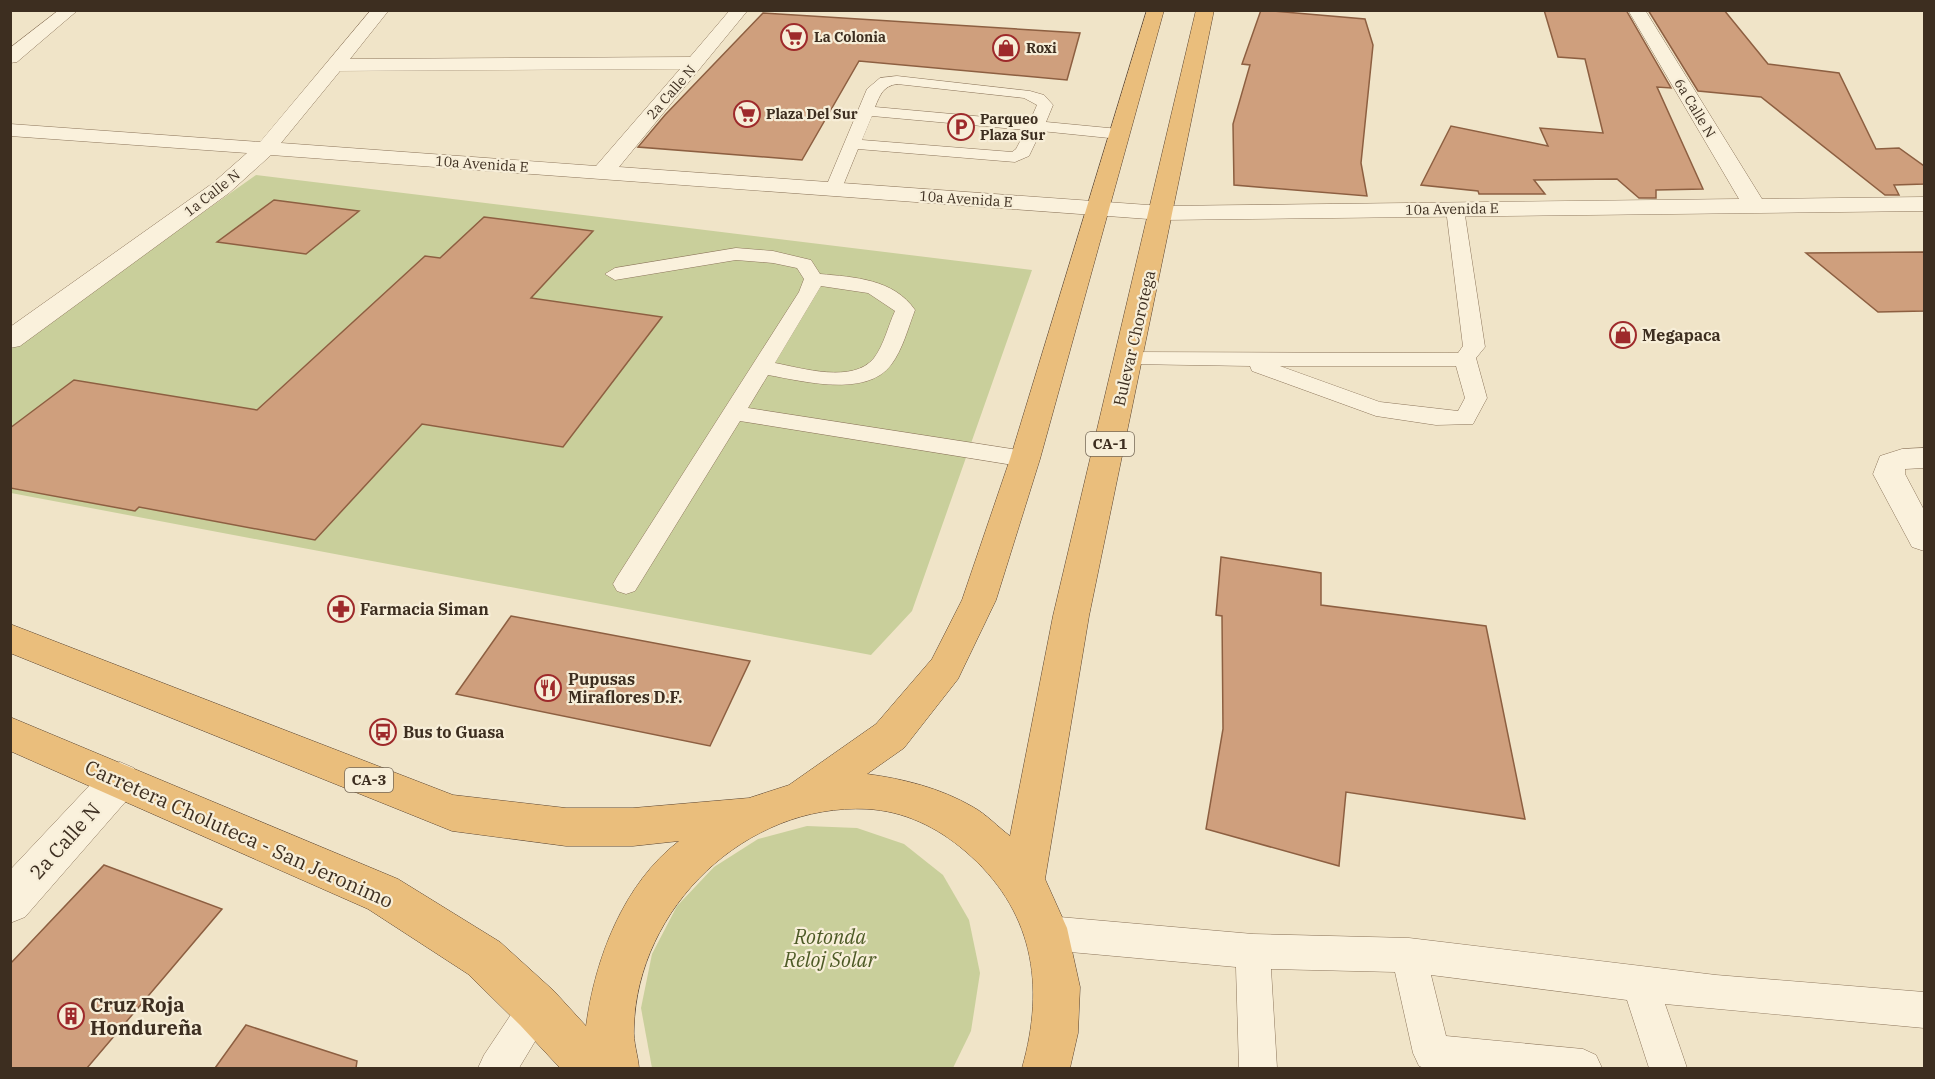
<svg xmlns="http://www.w3.org/2000/svg" width="1935" height="1079" font-family="'IBM Plex Serif',serif">
  <style>
    .green { fill: #c9cf9b; fill-rule: evenodd }
    .building { fill: #cf9f7d; stroke: #8d5f41; stroke-width: 1.5 }
    .lines { fill: none; stroke-linecap: round; stroke-linejoin: round }
    .service-casing { stroke: #8d765c; stroke-width: 1 }
    .minor-casing { stroke: #8d765c; stroke-width: 1 }
    .trunk-casing { stroke: #5b4430; stroke-width: 1 }
    .service { fill: #faf1dc; fill-rule: evenodd }
    .minor { fill: #faf1dc; fill-rule: evenodd }
    .trunk { fill: #eabe7c; fill-rule: evenodd }
    .labels { text-anchor: middle; stroke-width: 4.5; stroke-linejoin: round; paint-order: stroke }
    .far-poi-label { font-size: 14px; font-weight: bold; fill: #3d2e20; stroke: #f7eed8; text-anchor: start }
    .far-street-label { font-size: 14px; fill: #3d2e20; stroke: #f7eed8 }
    .shield { fill: #f7eed8; stroke: #756857; stroke-width: 1.5 }
    .shield-label { font-size: 15px; font-weight: bold; fill: #3d2e20 }
    .poi-label { font-size: 16px; font-weight: bold; fill: #3d2e20; stroke: #f7eed8; text-anchor: start }
    .street-label { font-size: 16px; fill: #3d2e20; stroke: #f7eed8 }
    .near-street-label { font-size: 20px; fill: #3d2e20; stroke: #f7eed8 }
    .near-park-label { font-size: 20px; font-style: italic; fill: #4d5a26; stroke: #f7eed8 }
    .near-poi-label { font-size: 20px; font-weight: bold; fill: #3d2e20; stroke: #f7eed8; text-anchor: start }
  </style>
  <rect width="100%" height="100%" fill="#f0e4c8"/>
  <g class="green">
    <path d="M256 175 1032 270 912 611 871 655 11 493 10 349ZM425 256 440 258 531 298 662 317 563 447 422 424 315 540 175 514 267 400Z"/>
    <path d="M807 826 857 828 904 844 943 875 969 920 980 973 971 1031 953 1068H652L641 1008 652 954 677 906 714 867 758 839Z"/>
  </g>
  <g class="building">
    <path d="M1261 10 1365 19 1373 45 1361 163 1367 196 1234 185 1233 124 1250 65 1242 64Z"/>
    <path d="M1544 10H1626L1671 88 1657 87 1703 189 1656 190V198H1639L1617 179 1534 180 1545 194H1479L1478 191 1421 185 1451 126 1548 146 1540 128 1603 133 1585 59 1558 57Z"/>
    <path d="M1648 10H1724L1768 64 1839 73 1876 149 1899 148 1924 166V184L1894 185 1899 195H1885L1761 97 1698 91Z"/>
    <path d="M763 13 1080 33 1067 80 859 61 802 160 638 147 665 115Z"/>
    <path d="M274 200 359 211 306 254 217 242Z"/>
    <path d="M484 217 593 231 531 298 662 317 563 447 422 424 315 540 139 507 135 511 10 488V428L74 380 257 410 425 256 440 258Z"/>
    <path d="M1924 252V311L1878 312 1806 253Z"/>
    <path d="M1221 557 1321 573V605L1486 626 1525 819 1346 792 1339 866 1206 829 1223 729 1222 616 1216 615Z"/>
    <path d="M511 616 750 661 710 746 456 694Z"/>
    <path d="M104 865 222 909 87 1068H10V964Z"/>
    <path d="M246 1025 357 1061 356 1068H215Z"/>
  </g>
  <g class="lines">
    <defs>
      <g id="service">
        <path d="M897 76 1030 91 1044 95 1053 105 1046 122 1119 129 1127 134 1119 139 1041 131 1029 156 1015 162 858 149 840 193H828L825 189 867 89 880 78ZM897 84 1024 98 1037 105 1030 121 875 107C880 95 883 86 897 84ZM872 116 1026 130 1016 149 1012 152 862 140Z"/>
        <path d="M1455 204 1464 209 1485 347 1476 358 1487 398 1473 424 1436 425 1376 416 1252 371 1250 366 1129 364 1121 363 1118 358 1121 353 1129 352 1458 353 1463 346 1446 209ZM1280 366H1456L1465 398 1458 411 1380 402Z"/>
        <path d="M736 248 773 251 811 260 820 274C854 277 894 279 915 310 908 328 903 349 891 365 866 398 802 381 768 375L748 408 1025 451 1033 453 1037 459 1033 465 1025 467 740 421 635 591 626 594 617 591 613 584 617 577 799 292 804 279 797 268 773 263 736 260 615 280 605 274 615 268ZM821 286 868 293 895 311C888 326 884 345 874 358 853 384 802 368 775 363Z"/>
        <path d="M1048 916 1253 934 1409 938 1716 975 1924 992V1028L1665 1004 1687 1068H1649L1627 1000 1431 975 1446 1036 1583 1049 1596 1055 1602 1068H1424L1419 1066 1413 1053 1395 972 1271 969 1277 1068H1239L1236 967 1048 950 1036 945 1031 933 1036 921Z"/>
        <path d="M537 990 550 995 555 1008 519 1068H478L484 1055 524 995Z"/>
      </g>
      <g id="minor">
        <path d="M59 10H78L17 62 10 63V48Z"/>
        <path d="M371 10H389L350 59 690 57 730 10H748L619 167 1162 206 1739 199 1628 10H1645L1762 199 1924 197V211L1162 220 271 155 229 193 20 346 10 348V327L213 183 247 153 10 136V124L260 142ZM680 69 596 166 281 143 340 71Z"/>
        <path d="M1924 448V468L1905 469V474L1924 510V551L1912 547 1873 474 1880 456 1902 449Z"/>
        <path d="M120 762 134 768 140 780 134 792 25 917 10 923V870L106 768Z"/>
      </g>
      <path id="trunk" d="M1147 10H1164L1040 459 996 600 958 679 904 748 867 774C904 779 940 788 973 807 986 814 998 827 1010 836L1053 616 1196 10H1214L1089 616 1045 879 1067 928 1080 987 1078 1033 1070 1068H1022C1046 984 1033 909 965 851 937 827 904 811 867 809 746 803 637 908 634 1028 633 1042 638 1055 639 1068H560L520 1025 468 974 368 909 10 751V717L398 879 500 942 554 991 586 1026C595 959 623 884 679 841L633 846H566L452 831 10 653V624L453 795 566 808H633L749 798 789 785 876 724 932 659 962 600 1010 459Z"/>
    </defs>
    <use href="#service" class="service-casing"/>
    <use href="#minor" class="minor-casing"/>
    <use href="#trunk" class="trunk-casing"/>
    <use href="#service" class="service"/>
    <use href="#minor" class="minor"/>
    <use href="#trunk" class="trunk"/>
  </g>
  <defs>
    <symbol id="supermarket-ring" viewBox="-11 -11 22 22"><circle r="9.5" fill="#f7eed8" stroke="#9e2a2b" stroke-width="1.5"/><path d="M-6-5.5h2.5l.6 2H6L4.5 2H-2.5L-4.4-4H-6ZM-1.5 3.2a1.3 1.3 0 1 0 .1 0ZM3 3.2a1.3 1.3 0 1 0 .1 0Z" fill="#9e2a2b"/></symbol>
    <symbol id="shop-ring" viewBox="-11 -11 22 22"><circle r="9.5" fill="#f7eed8" stroke="#9e2a2b" stroke-width="1.5"/><path d="M-5-2.5h2.3a2.7 3.5 0 0 1 5.4 0H5L5.5 6h-11ZM-1.5-2.5h3a1.5 2.3 0 0 0-3 0Z" fill="#9e2a2b"/></symbol>
    <symbol id="parking-ring" viewBox="-11 -11 22 22"><circle r="9.5" fill="#f7eed8" stroke="#9e2a2b" stroke-width="1.5"/><path d="M-3.5-5.5H1a3.5 3.5 0 0 1 0 7H-1V5.5H-3.5ZM-1-3.4V-.6H.8a1.4 1.4 0 0 0 0-2.8Z" fill="#9e2a2b"/></symbol>
    <symbol id="pharmacy-ring" viewBox="-11 -11 22 22"><circle r="9.5" fill="#f7eed8" stroke="#9e2a2b" stroke-width="1.5"/><path d="M-2-6h4v4h4v4h-4v4h-4v-4h-4v-4h4Z" fill="#9e2a2b"/></symbol>
    <symbol id="restaurant-ring" viewBox="-11 -11 22 22"><circle r="9.5" fill="#f7eed8" stroke="#9e2a2b" stroke-width="1.5"/><path d="M-5-6h1v4h1v-4h1v4h1v-4h1v5L-1.5 .5V6h-2V.5L-5-1ZM5-6V6H3V1.5H1.5Q1.5-4 5-6Z" fill="#9e2a2b"/></symbol>
    <symbol id="bus-ring" viewBox="-11 -11 22 22"><circle r="9.5" fill="#f7eed8" stroke="#9e2a2b" stroke-width="1.5"/><path d="M-5-6H5V4H4V6H2V4H-2V6H-4V4H-5ZM-3.5-4V0h7V-4ZM-3.5 1.2v1.5H-2V1.2ZM2 1.2v1.5H3.5V1.2Z" fill="#9e2a2b"/></symbol>
    <symbol id="building-ring" viewBox="-11 -11 22 22"><circle r="9.5" fill="#f7eed8" stroke="#9e2a2b" stroke-width="1.5"/><path d="M-4-6H4V6H1V3H-1V6H-4ZM-2.5-4.3h1.7v1.8h-1.7ZM.8-4.3h1.7v1.8H.8ZM-2.5-1h1.7V.8h-1.7ZM.8-1h1.7V.8H.8Z" fill="#9e2a2b"/></symbol>
  </defs>
  <g fill-rule="evenodd">
    <use href="#supermarket-ring" x="779" y="22" width="30" height="30"/>
    <use href="#shop-ring" x="991" y="33" width="30" height="30"/>
    <use href="#supermarket-ring" x="732" y="99" width="30" height="30"/>
    <use href="#parking-ring" x="946" y="112" width="30" height="30"/>
    <use href="#shop-ring" x="1608" y="320" width="30" height="30"/>
    <use href="#pharmacy-ring" x="326" y="594" width="30" height="30"/>
    <use href="#restaurant-ring" x="533" y="673" width="30" height="30"/>
    <use href="#bus-ring" x="368" y="717" width="30" height="30"/>
    <use href="#building-ring" x="56" y="1001" width="30" height="30"/>
  </g>
  <g class="labels">
    <g class="far-poi-label">
      <text x="814" y="42">La Colonia</text>
      <text x="1026" y="53">Roxi</text>
      <text x="766" y="119">Plaza Del Sur</text>
      <text x="980" y="124">Parqueo<tspan x="980" dy="16">Plaza Sur</tspan></text>
    </g>
    <g class="far-street-label">
      <text transform="translate(671 92) rotate(-49)" y="5">2a Calle N</text>
      <text transform="translate(1695 108) rotate(59)" y="5">6a Calle N</text>
      <text transform="translate(482 164) rotate(4)" y="5">10a Avenida E</text>
      <text transform="translate(212 193) rotate(-38)" y="5">1a Calle N</text>
      <text transform="translate(966 199) rotate(4)" y="5">10a Avenida E</text>
      <text transform="translate(1452 209) rotate(-1)" y="5">10a Avenida E</text>
    </g>
    <g class="shield">
      <rect x="1086" y="432" width="48" height="24" rx="4.5"/>
      <rect x="345" y="768" width="48" height="24" rx="4.5"/>
    </g>
    <g class="shield-label">
      <text x="1110" y="449">CA-1</text>
      <text x="369" y="785">CA-3</text>
    </g>
    <g class="poi-label">
      <text x="1642" y="341">Megapaca</text>
      <text x="360" y="615">Farmacia Siman</text>
      <text x="568" y="685">Pupusas<tspan x="568" dy="18">Miraflores D.F.</tspan></text>
      <text x="403" y="738">Bus to Guasa</text>
    </g>
    <g class="street-label">
      <text transform="translate(1134 338) rotate(-77)" y="6">Bulevar Chorotega</text>
    </g>
    <g class="near-street-label">
      <text transform="translate(239 834) rotate(24)" y="7">Carretera Choluteca - San Jeronimo</text>
      <text transform="translate(65 841) rotate(-48)" y="7">2a Calle N</text>
    </g>
    <g class="near-park-label">
      <text x="830" y="944">Rotonda<tspan x="830" dy="23">Reloj Solar</tspan></text>
    </g>
    <g class="near-poi-label">
      <text x="90" y="1012">Cruz Roja<tspan x="90" dy="23">Hondureña</tspan></text>
    </g>
  </g>
  <rect width="1935" height="1079" fill="none" stroke="#3d2e20" stroke-width="24"/>
</svg>
